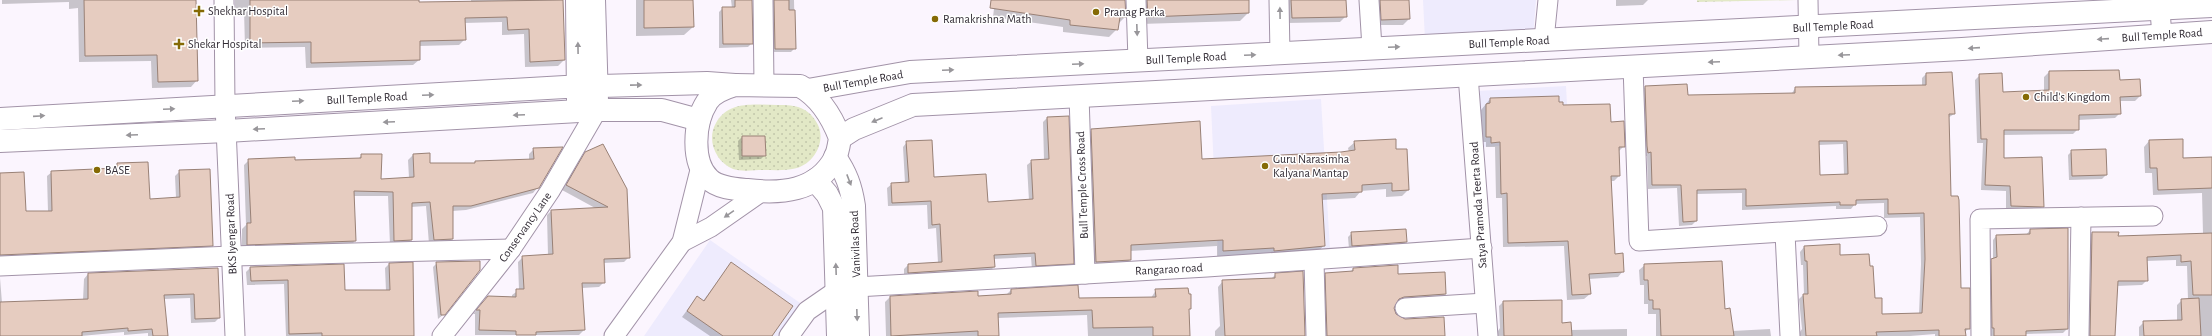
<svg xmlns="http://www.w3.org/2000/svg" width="2212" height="336" font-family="'Alegreya Sans',sans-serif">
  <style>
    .commercial { fill: #eeebfd }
    .park { fill: url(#park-dots) }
    .shadow { fill: #0003; fill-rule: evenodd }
    .building { fill: #e6ccc0; stroke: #998176; fill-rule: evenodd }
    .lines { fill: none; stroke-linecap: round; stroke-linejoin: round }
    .minor-casing { stroke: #a293a8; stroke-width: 21 }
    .major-casing { stroke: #a293a8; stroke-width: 24 }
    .minor { stroke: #fff; stroke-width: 19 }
    .major { stroke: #fff; stroke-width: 22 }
    .oneway { fill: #98969a }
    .poi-dot { fill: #856a05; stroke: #fff; stroke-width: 1.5 }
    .labels { text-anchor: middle; stroke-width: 3; stroke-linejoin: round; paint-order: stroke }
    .poi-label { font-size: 12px; fill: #322c35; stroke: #fff; text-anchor: start }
    .street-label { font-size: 12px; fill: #322c35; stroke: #fff }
  </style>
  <defs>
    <pattern id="park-dots" width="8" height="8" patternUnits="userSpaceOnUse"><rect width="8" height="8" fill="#e2e8c6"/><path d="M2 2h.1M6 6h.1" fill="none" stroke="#c2c7ab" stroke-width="1.8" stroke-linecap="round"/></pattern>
  </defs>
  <rect width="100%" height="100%" fill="#fbf5fe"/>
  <g class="commercial">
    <path d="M1423 0H1536L1533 36 1425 40Z"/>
    <path d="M1566 86 1569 141 1480 147 1477 91Z"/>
    <path d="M1321 99 1330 250 1218 257 1211 106Z"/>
    <path d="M710 240 803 305 781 336H644Z"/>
  </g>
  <g class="park">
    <path d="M1697 0H1797L1697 2Z"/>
    <path d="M778 105C796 105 809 107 818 125 826 142 814 163 797 168 787 171 774 170 763 170 754 170 742 172 733 169 716 162 706 140 716 123 729 100 755 105 778 105Z"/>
  </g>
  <g class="shadow">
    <path d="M2 0H195L197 80 191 87 152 88 151 61 79 62 78 8 69 9V2L2 4Z"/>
    <path d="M235 0H369L418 3 471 2V0H563L564 60 558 66 525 67 524 34 502 35V22L464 23 465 39 459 45 419 46V60L413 65 306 68 305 47 245 48 244 10H235Z"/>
    <path d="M636 0H692L693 27 684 35 636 36Z"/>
    <path d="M731 0H751L752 43 748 47 719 48V12L723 8H732Z"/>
    <path d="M768 0H794L795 48 791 52H771Z"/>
    <path d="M995 0H1125V17L1118 24 1117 29 1109 37 1063 32V27L993 17Z"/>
    <path d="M1134 0H1248V13L1240 21 1140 24Z"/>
    <path d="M1286 0H1345L1346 16 1340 22 1287 23Z"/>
    <path d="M1372 0H1408L1409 19 1403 25H1376Z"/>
    <path d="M1616 0H1648L1643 5 1616 6Z"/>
    <path d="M2049 72 2119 81 2140 96 2135 101H2120V113L2115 118 2078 120V129L2073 134 2003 135V159L2043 206 2038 211H2006V191L1981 190 1983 143H1977L1975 80 1980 75 2002 93 2044 91V77Z"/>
    <path d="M1926 74 1954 114 1948 118 1950 197 1960 289 1969 328 1964 333 1965 336H1935V334L1910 336H1797L1802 329 1799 299 1804 294 1803 265H1801L1800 252 1804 247 1839 256 1874 299 1881 315 1919 314 1921 264 1920 217 1884 218V203L1855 204 1851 209H1836V206L1742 210V193L1696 194V221L1692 225 1679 226 1677 188 1648 189 1647 156H1644L1641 91 1645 87 1687 96 1791 95 1795 88 1922 86V78ZM1843 144 1844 175 1819 176 1818 145Z"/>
    <path d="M1558 97V103L1562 106 1610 123 1624 146 1619 151V176L1614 181H1610L1614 255 1623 271 1618 277 1589 279 1590 294 1584 299 1567 300 1564 246 1503 247 1502 198H1496L1495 147H1486V142H1481V110L1490 99Z"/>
    <path d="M1047 118 1073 263 1068 268 1032 270 1031 257 993 259 994 267 990 271 904 277V269L908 265 938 263 936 228 928 229 927 205 888 206 887 188 892 184 905 183 903 147 907 142 933 178 987 203 1029 201 1027 165 1032 161 1044 160 1043 122Z"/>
    <path d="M1092 130 1201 160 1349 152 1348 148 1355 142 1395 150 1408 190 1402 196 1386 197V189L1361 191 1355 198 1322 200 1324 245 1318 252 1217 257V246L1130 251V260L1124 266 1090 268 1085 136Z"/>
    <path d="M742 137 765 155 761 159 739 160 738 141Z"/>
    <path d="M2149 141 2182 159 2212 158V336H2139V327L2144 322 2177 321V305L2182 300H2188L2187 266H2176V260L2146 261 2147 280 2142 285 2116 286 2115 336H2085L2087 238 2092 233 2117 237 2203 234 2202 193 2153 195 2152 173H2145L2144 147Z"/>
    <path d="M534 149 538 187 533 193 466 210 452 211V239L447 244H429L426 206 411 207V240L406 245H390L388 196H353L355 241 350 246 242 249V229L246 225 244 165 249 160 358 159 362 155 380 180 409 178 408 160 413 155 429 164H473L475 162 529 160V154Z"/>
    <path d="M2072 151 2106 175 2102 179 2069 180 2068 155Z"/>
    <path d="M586 153 629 257 624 262 603 263 604 282 599 287 582 288 584 330 579 335H475V314H473L483 302 512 297V295L519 290 518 262 523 257 548 256 547 215 551 211 597 209 562 190 581 158Z"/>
    <path d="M117 164 149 200 176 198 175 176 180 171 212 245 207 250 0 259V174L25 212H48L47 176 52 172 113 169Z"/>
    <path d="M2030 230 2067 329 2063 333 2025 334 2026 336H1991L1988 263 1993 259V240L1996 236 2026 235Z"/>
    <path d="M1352 233 1406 242 1402 245 1349 249 1348 237Z"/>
    <path d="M437 263 444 314 438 319 433 267Z"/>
    <path d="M731 263 771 336H710L682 317 697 297 703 301Z"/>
    <path d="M389 264 413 336H286L284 284 247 285 246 272 250 268 344 291H386L385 268Z"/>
    <path d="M1645 265 1724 310 1732 331 1770 329 1771 336H1656V314H1648V304H1644V285H1640L1639 270Z"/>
    <path d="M217 269 219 318 215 322 191 323 190 298 164 299 167 336H148V333L124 335V332L81 336H0V278L2 303 83 300 84 279 88 274Z"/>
    <path d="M1353 269 1397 275 1445 294 1440 299 1398 302 1393 308 1395 315 1444 336H1322L1320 279 1326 274 1350 272Z"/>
    <path d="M1276 274 1304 336H1215V331L1220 326 1218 287 1223 281 1271 279Z"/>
    <path d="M1011 290 1078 299 1151 298 1156 290 1190 308 1188 311 1189 336H1088L1087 315 997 318 998 336H886L885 302 890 297 977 292V297L1006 295Z"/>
    <path d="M1561 301V324L1570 330 1627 329V336H1498V331L1500 328 1499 306 1503 302Z"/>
  </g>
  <g class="building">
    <path d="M84 0H196L198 81 158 82 157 55 85 56Z"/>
    <path d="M250 0H419V2L563 0 565 60 530 62 529 29 508 30 507 17 465 18 466 40 420 41V60L311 63V42L250 43Z"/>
    <path d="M644 0H693L694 27 644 28Z"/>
    <path d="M735 0H752L753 44H723L722 7H735Z"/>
    <path d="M774 0H789V10H795L796 49H775Z"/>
    <path d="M991 0H1125L1126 17H1120L1118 30 1070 25V20L990 8Z"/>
    <path d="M1147 0H1249V13L1148 17Z"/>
    <path d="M1291 0H1346L1347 17 1292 18Z"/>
    <path d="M1380 0H1409L1410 19 1381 20Z"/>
    <path d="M2119 70 2120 80 2140 79 2141 96 2120 97 2121 114 2079 115V130H2004V158L2042 157 2044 207 2011 206 2010 186 1985 185 1987 139H1981L1979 74 2002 73 2003 92 2049 90V71Z"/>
    <path d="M1952 72 1955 114H1949L1951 196H1958L1959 200 1961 288H1970V329H1965L1966 336H1939V330L1876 332 1877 336H1806L1803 294H1808L1807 261H1805L1804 246 1840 244V255L1869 254 1870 266H1873L1875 298H1882V314L1922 313 1925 259 1924 213 1888 214V199L1856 200V205H1840V202L1746 206V189L1697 190V221L1683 222 1681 185H1652L1651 152 1648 153 1647 146 1645 86 1687 84 1688 95 1795 93V87L1926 85V73ZM1819 141H1847L1848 174 1820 175Z"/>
    <path d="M1559 96V102H1563V105L1610 104 1611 122 1624 121 1625 147H1619L1620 176H1611L1615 254 1623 253 1624 272 1589 274 1591 294 1572 295 1568 241 1508 243 1507 193 1501 194 1500 142 1491 143V137H1486V104L1490 103V98Z"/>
    <path d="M1069 116 1074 264 1036 266 1035 253 994 255 995 267 908 273V264L942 262 940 224 932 225 931 201 892 203 891 183 909 182 906 141 932 140 934 177 986 174 988 202 1033 199 1031 160 1049 159 1047 117Z"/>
    <path d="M1200 121 1202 159 1341 152 1355 150 1354 141 1396 139V149H1407L1409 190 1392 191V183L1362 185V192L1322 194 1325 246 1274 251V248L1223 251V240L1131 245V260L1096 262 1091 129Z"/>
    <path d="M742 136H765L766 156H742Z"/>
    <path d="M2183 139V158L2212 157V188L2158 190 2157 168H2150L2149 140Z"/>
    <path d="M603 144 627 189 630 258 604 259 605 283H582L585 330 536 332V335H516V331L479 330 480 310H476L488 296 516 297V289H524L522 256 553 254 551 210 608 207 566 185 585 152Z"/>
    <path d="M563 147 539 188 471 206H453V239L434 240 430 202 412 203V240L394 241 393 192 354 191 356 241 247 245V223H251L248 159 295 157V160L361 158V154H382L381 179 414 177 413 154 430 153V163H475V161L534 159 533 148Z"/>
    <path d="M2106 149 2107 175 2072 176 2071 150Z"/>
    <path d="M148 162 150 199 180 197 179 170 210 169 213 246 0 255V173L24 172 26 211H52L51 171 117 168V163Z"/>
    <path d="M2068 228V329L2026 331V336H1994V328H1992L1991 259 1997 257 1996 235 2030 234V229Z"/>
    <path d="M1406 229 1407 242 1352 246 1351 232Z"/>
    <path d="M2092 232H2119L2118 236 2212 233V295H2193L2191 261 2181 262V255L2147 257 2148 281H2118L2115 336H2090Z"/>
    <path d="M480 261V270L445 315H441L436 262Z"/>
    <path d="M1722 261 1725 309 1730 308 1734 336H1661L1660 309H1653V300H1649L1648 280H1644V264Z"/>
    <path d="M413 262 414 336H322V333L289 334 288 280 251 281 250 267 344 264 345 290H390L389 263Z"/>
    <path d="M731 262 793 306 772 336H723L687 311 697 296 704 301Z"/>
    <path d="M1398 265V274L1445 272 1446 294 1404 297 1399 299 1394 308 1396 314 1405 319 1444 317 1445 336H1327L1325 273 1353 271V268Z"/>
    <path d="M218 268 220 318 195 319 194 294 164 295 168 336H153L152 329 128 331V328L82 332V336H0V302L88 299V273Z"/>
    <path d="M1303 271 1305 336H1225L1222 280 1275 278V273Z"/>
    <path d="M1078 285 1079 298 1156 297 1155 289 1188 288 1189 294H1191V309H1189L1190 336H1153V327L1093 328 1092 310 998 313 999 336H978V331L891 336 890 296 978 291V296L1011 294V289Z"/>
    <path d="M2199 298 2201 336H2144L2143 321 2182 320 2181 299Z"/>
    <path d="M1562 300V323L1571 322 1572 336H1504L1503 301Z"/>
  </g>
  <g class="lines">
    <defs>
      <g id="minor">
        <path d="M224 0 225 105 235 336"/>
        <path d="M763 0 764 85"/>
        <path d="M1136 0 1138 61"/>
        <path d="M1279 0 1280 54"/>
        <path d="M1369 0 1372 48"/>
        <path d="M1808 0 1809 56"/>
        <path d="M2159 0 2162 35"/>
        <path d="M1544 40 1548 0"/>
        <path d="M1633 66 1639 241 1877 226"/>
        <path d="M1468 75 1488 336"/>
        <path d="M1079 96 1085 274"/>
        <path d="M1785 233 1790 336"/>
        <path d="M682 242 711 227 761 192"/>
        <path d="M1314 261 1316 336"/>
        <path d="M0 266 231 256 511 249"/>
        <path d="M856 287 1207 267 1482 248"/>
        <path d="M1405 308 1485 303"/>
        <path d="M442 336 511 249 550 191 597 110"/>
        <path d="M614 336 682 242 701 166"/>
        <path d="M789 336 807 311 836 291"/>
        <path d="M1981 336 1980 219 2153 216"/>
        <path d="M2079 336 2081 217"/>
      </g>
      <g id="major">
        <path d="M577 0 578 101"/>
        <path d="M594 0 597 101"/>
        <path d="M735 85 800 86C820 97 832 117 840 138 839 144 838 152 835 158 817 192 780 194 747 190 735 189 718 188 709 179 691 162 694 122 707 102 712 93 725 88 735 85Z"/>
        <path d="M808 90 910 72 2212 6"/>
        <path d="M0 119 565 87 707 83 735 85"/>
        <path d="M840 138 854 129 913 105 1962 49 2212 32"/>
        <path d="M0 141 227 131 597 110H662L699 120"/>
        <path d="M835 157C846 173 851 186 854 206L858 336"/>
        <path d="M815 180 827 194 834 208 838 336"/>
      </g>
    </defs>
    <use href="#minor" class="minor-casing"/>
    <use href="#major" class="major-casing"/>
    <use href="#minor" class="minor"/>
    <use href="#major" class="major"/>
  </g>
  <defs><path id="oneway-solid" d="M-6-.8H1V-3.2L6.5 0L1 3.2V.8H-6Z"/></defs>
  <g class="oneway">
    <use href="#oneway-solid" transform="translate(1280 13) rotate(-91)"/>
    <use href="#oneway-solid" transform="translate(1137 30) rotate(88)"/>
    <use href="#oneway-solid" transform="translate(2103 39) rotate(176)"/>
    <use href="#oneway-solid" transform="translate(1394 47) rotate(-2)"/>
    <use href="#oneway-solid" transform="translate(578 48) rotate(-91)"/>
    <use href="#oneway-solid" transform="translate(1974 48) rotate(176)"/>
    <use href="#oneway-solid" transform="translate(1250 55) rotate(-3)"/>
    <use href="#oneway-solid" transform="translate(1844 55) rotate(177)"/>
    <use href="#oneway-solid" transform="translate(1714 62) rotate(177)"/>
    <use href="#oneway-solid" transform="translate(1078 64) rotate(-3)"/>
    <use href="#oneway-solid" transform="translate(948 70) rotate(-3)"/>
    <use href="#oneway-solid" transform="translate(636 85) rotate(-1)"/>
    <use href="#oneway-solid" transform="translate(428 95) rotate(-3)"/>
    <use href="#oneway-solid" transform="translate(298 101) rotate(-3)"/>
    <use href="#oneway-solid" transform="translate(169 109) rotate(-3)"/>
    <use href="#oneway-solid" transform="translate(519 115) rotate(177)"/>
    <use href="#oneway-solid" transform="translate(39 116) rotate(-4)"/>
    <use href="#oneway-solid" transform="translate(877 120) rotate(157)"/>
    <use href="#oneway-solid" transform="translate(389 122) rotate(177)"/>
    <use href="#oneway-solid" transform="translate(259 129) rotate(177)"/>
    <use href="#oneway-solid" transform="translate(132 135) rotate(178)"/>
    <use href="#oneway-solid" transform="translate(849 180) rotate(69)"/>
    <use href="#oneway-solid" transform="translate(729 214) rotate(145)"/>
    <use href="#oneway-solid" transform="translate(836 269) rotate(-92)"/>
    <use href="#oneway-solid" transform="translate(857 315) rotate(88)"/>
  </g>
  <g class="poi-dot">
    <path d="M197 5h4v4h4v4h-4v4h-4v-4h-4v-4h4z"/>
    <circle cx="1096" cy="12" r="4"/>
    <circle cx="935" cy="19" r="4"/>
    <path d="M177 38h4v4h4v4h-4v4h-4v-4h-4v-4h4z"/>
    <circle cx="2026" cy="97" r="4"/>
    <circle cx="1265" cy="166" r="4"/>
    <circle cx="97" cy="170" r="4"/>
  </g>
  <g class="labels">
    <g class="poi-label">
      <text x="208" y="15">Shekhar Hospital</text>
      <text x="1104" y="16">Pranag Parka</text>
      <text x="943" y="23">Ramakrishna Math</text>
      <text x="188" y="48">Shekar Hospital</text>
      <text x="2034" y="101">Child's Kingdom</text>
      <text x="1273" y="163">Guru Narasimha<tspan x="1273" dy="14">Kalyana Mantap</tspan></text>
      <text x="105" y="174">BASE</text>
    </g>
    <g class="street-label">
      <text transform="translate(1833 26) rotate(-3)" y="4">Bull Temple Road</text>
      <text transform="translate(2162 35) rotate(-4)" y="4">Bull Temple Road</text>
      <text transform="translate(1509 42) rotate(-3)" y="4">Bull Temple Road</text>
      <text transform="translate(1186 58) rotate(-3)" y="4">Bull Temple Road</text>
      <text transform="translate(863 81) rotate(-10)" y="4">Bull Temple Road</text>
      <text transform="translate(367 98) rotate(-3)" y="4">Bull Temple Road</text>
      <text transform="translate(1082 185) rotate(-92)" y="4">Bull Temple Cross Road</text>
      <text transform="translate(1478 205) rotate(-94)" y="4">Satya Pramoda Teerta Road</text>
      <text transform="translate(525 227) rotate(-55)" y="4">Conservancy Lane</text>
      <text transform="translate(231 234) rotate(-92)" y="4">BKS Iyengar Road</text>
      <text transform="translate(855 244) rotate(-92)" y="4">Vanivilas Road</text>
      <text transform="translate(1169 269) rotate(-3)" y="4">Rangarao road</text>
    </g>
  </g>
</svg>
